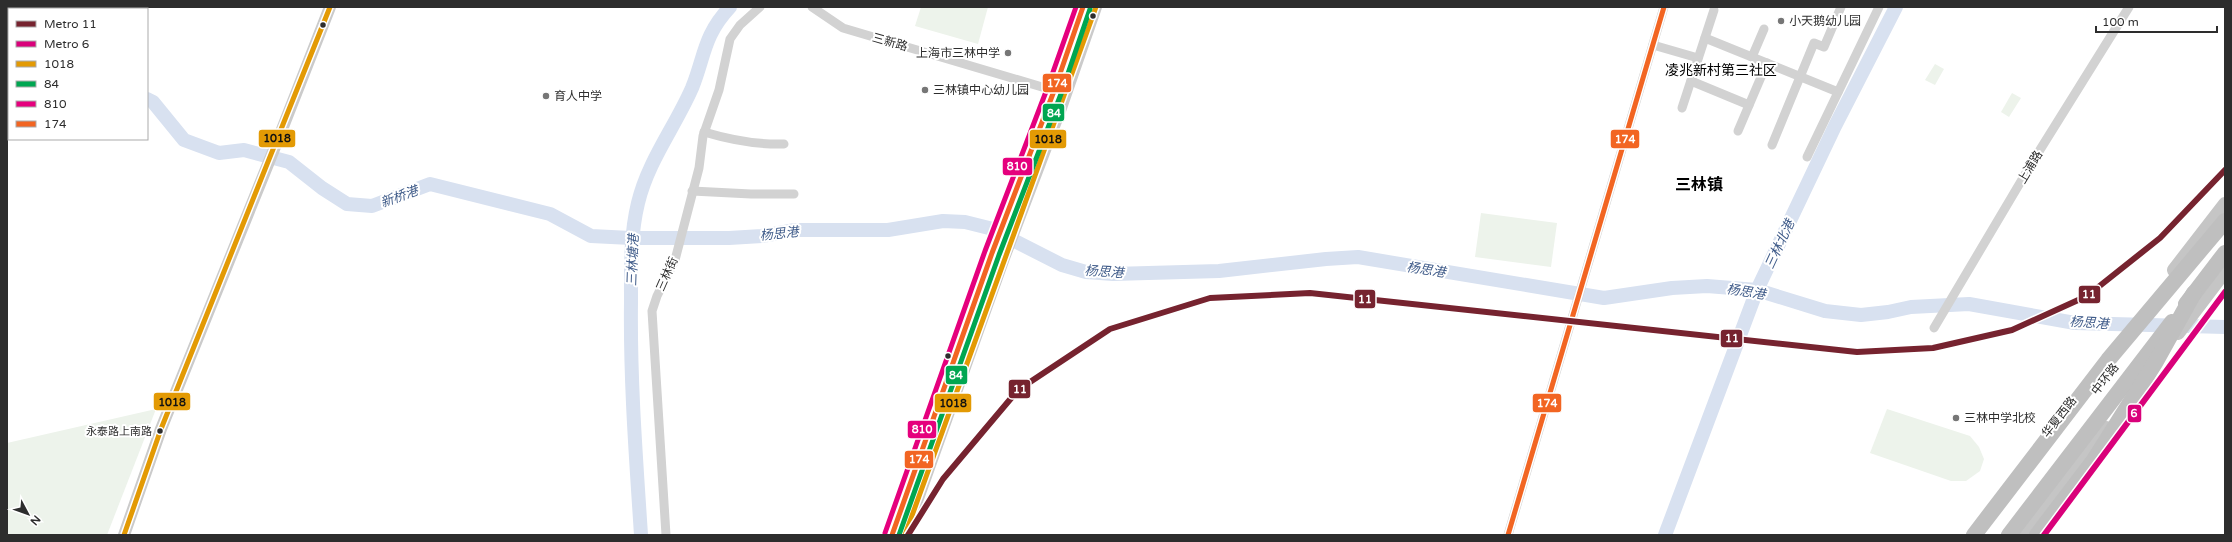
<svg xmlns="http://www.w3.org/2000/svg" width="2232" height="542" font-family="'Varela Round','Noto Sans SC',sans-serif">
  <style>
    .green { fill: #edf3eb }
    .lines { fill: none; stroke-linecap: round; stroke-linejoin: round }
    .river { stroke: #d8e1f0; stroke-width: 14 }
    .street { stroke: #d2d2d2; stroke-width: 9 }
    .secondary { stroke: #cbcbcb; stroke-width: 12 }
    .primary { stroke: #c5c5c5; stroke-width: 14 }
    .highway { stroke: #bfbfbf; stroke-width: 16 }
    .highway-bridge { stroke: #bfbfbf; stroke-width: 16 }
    .bus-1-casing { stroke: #fff; stroke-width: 8 }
    .bus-2-casing { stroke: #fff; stroke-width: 8 }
    .bus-3-casing { stroke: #fff; stroke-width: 8 }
    .bus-4-casing { stroke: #fff; stroke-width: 8 }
    .bus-1 { stroke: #e39a04; stroke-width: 5 }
    .bus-2 { stroke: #00a651; stroke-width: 5 }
    .bus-3 { stroke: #e5007d; stroke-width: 5 }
    .bus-4 { stroke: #f26522; stroke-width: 5 }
    .metro-1-casing { stroke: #fff; stroke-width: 9 }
    .metro-2-casing { stroke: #fff; stroke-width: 9 }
    .metro-1 { stroke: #76232f; stroke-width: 6 }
    .metro-2 { stroke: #d9017a; stroke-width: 6 }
    .bus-dot { fill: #2d2d2d; stroke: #fff; stroke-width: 1.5 }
    .poi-dot { fill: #767676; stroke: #fff; stroke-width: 1.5 }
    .labels { text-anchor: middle; stroke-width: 4; stroke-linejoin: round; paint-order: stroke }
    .bus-label { font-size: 11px; fill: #2d2d2d; stroke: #fff; text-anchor: end }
    .poi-label { font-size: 12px; fill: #2d2d2d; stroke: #fff; text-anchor: start }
    .street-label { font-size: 12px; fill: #2d2d2d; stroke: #fff }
    .water-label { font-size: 13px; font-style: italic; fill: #405c8a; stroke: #fff }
    .quarter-label { font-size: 14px; fill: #000; stroke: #fff }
    .district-label { font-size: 16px; font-weight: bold; fill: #000; stroke: #fff }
    .line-badge { stroke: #fff; stroke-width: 1.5 }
    .badge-label { font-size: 11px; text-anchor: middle; font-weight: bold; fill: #fff }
    .pale-badge-label { font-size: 11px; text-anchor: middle; font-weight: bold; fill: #111 }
  </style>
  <rect width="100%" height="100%" fill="#fff"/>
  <g class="green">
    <path d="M7 7H33L32 9H9V54L7 58Z"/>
    <path d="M921 7H988L978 44 915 26Z"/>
    <path d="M1935 64 1944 69 1935 85 1925 80Z"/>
    <path d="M2012 93 2021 98 2009 117 2001 112Z"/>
    <path d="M1481 213 1557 223 1551 267 1475 257Z"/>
    <path d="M156 409 107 535H7V443Z"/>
    <path d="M1887 409 1970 436 1979 447 1984 459 1980 471 1966 481H1951L1870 453Z"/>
  </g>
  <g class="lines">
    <g class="river">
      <path d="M7 86 9 87"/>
      <path d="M147 99 153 102 184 140 219 153 244 150 289 162 322 188 347 204 372 206 430 184 550 214 591 236 631 238H729L762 236 795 230H888L943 221 965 222 989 228 1062 265 1086 272 1113 274 1219 271 1326 259 1358 257 1604 298 1672 288 1707 286 1757 290 1825 311 1861 315 1888 312 1911 307 1969 304 2075 323 2225 327"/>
      <path d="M641 535C636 458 630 380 631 302 631 269 630 236 638 203 648 161 675 127 692 88 705 56 703 36 730 7"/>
      <path d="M1665 535 1757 290 1835 126 1896 7"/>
    </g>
    <g class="street">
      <path d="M812 7 843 28 1059 92"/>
      <path d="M1705 38 1838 92"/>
      <path d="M1653 45 1698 58"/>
      <path d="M1752 57 1764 29"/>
      <path d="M1691 81 1749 105"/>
      <path d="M1682 108 1714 10"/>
      <path d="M1738 131 1767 63"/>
      <path d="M704 132C731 140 756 145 784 144"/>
      <path d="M1772 145 1814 43 1824 47 1841 7"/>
      <path d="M1807 157 1879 7"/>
      <path d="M692 191 751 194H794"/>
      <path d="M1934 328 2033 161 2129 7"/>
      <path d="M666 535 652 311 657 296 675 260 699 168 703 136 719 90 730 39 740 25 760 7"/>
      <path d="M1508 535 1664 7"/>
    </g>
    <g class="secondary">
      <path d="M124 535 161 429 281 132 330 7"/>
      <path d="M892 535 992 253 1054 91 1083 7"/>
      <path d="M905 535 1004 258 1061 108 1096 7"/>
    </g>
    <g class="primary">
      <path d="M2174 270 2225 204"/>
      <path d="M2178 333 2225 271"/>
      <path d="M2026 535 2106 428"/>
    </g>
    <g class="highway">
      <path d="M2186 304 2225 253"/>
      <path d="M1974 535 2108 360 2225 221"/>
      <path d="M2009 535 2172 322"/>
    </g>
    <path class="highway-bridge" d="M2037 535 2094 460 2155 363 2194 293"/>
    <defs>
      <g id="bus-1">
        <path d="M124 535 161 429 330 7"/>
        <path d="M905 535 1096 7"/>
      </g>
      <path id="bus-2" d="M899 535 999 255 1061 94 1090 9"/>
      <path id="bus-3" d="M885 533 985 251 1047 89 1076 7"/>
      <g id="bus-4">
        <path d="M892 535 992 253 1054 91 1083 7"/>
        <path d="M1508 535 1664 7"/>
      </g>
    </defs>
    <use href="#bus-1" class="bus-1-casing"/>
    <use href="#bus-2" class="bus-2-casing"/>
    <use href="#bus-3" class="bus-3-casing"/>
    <use href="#bus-4" class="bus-4-casing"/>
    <use href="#bus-1" class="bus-1"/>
    <use href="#bus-2" class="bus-2"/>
    <use href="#bus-3" class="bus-3"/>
    <use href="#bus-4" class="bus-4"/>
    <defs>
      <path id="metro-1" d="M908 535 943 479 1018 390 1110 329 1210 298 1310 293 1857 352 1933 348 2012 330 2087 296 2160 238 2225 170"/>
      <path id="metro-2" d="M2044 535 2225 292"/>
    </defs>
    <use href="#metro-1" class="metro-1-casing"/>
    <use href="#metro-2" class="metro-2-casing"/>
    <use href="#metro-1" class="metro-1"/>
    <use href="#metro-2" class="metro-2"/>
  </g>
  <g class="bus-dot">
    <circle cx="1093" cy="16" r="3.5"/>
    <circle cx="323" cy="25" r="3.5"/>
    <circle cx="948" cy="356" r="3.5"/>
    <circle cx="160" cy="431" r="3.5"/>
  </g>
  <g class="poi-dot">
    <circle cx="1781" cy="21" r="4"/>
    <circle cx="1008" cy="53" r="4"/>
    <circle cx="925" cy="90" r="4"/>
    <circle cx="546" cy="96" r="4"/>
    <circle cx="1956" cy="418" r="4"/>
  </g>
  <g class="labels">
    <g class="bus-label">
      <text x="152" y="435">永泰路上南路</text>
    </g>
    <g class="poi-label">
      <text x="1789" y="25">小天鹅幼儿园</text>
      <text x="1000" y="57" text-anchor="end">上海市三林中学</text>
      <text x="933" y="94">三林镇中心幼儿园</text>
      <text x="554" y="100">育人中学</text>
      <text x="1964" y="422">三林中学北校</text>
    </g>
    <g class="street-label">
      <text transform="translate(890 42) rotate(16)" y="4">三新路</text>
      <text transform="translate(2030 167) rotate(-59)" y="4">上浦路</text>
      <text transform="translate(667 274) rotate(-66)" y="4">三林街</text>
      <text transform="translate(2105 379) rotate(-52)" y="4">中环路</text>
      <text transform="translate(2059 417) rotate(-52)" y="4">华夏西路</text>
    </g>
    <g class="water-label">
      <text transform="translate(399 196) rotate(-20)" y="5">新桥港</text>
      <text transform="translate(779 233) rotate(-6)" y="5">杨思港</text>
      <text transform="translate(1779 244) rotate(-65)" y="5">三林北港</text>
      <text transform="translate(632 260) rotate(-88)" y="5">三林塘港</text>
      <text transform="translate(1426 269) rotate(9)" y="5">杨思港</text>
      <text transform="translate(1104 271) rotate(4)" y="5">杨思港</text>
      <text transform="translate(1746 291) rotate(9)" y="5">杨思港</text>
      <text transform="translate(2089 322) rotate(4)" y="5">杨思港</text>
    </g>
    <g class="quarter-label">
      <text x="1721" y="75">凌兆新村第三社区</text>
    </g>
    <g class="district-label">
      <text x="1699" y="190">三林镇</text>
    </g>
  </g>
  <g class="line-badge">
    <rect x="1042" y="73" width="30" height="20" rx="4" fill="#f26522"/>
    <rect x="1042" y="103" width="23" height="19" rx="4" fill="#00a651"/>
    <rect x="258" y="129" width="38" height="19" rx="4" fill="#e39a04"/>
    <rect x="1029" y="129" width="38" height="20" rx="4" fill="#e39a04"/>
    <rect x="1610" y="129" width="30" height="20" rx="4" fill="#f26522"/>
    <rect x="1002" y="157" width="31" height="19" rx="4" fill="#e5007d"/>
    <rect x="2078" y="285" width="23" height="19" rx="4" fill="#76232f"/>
    <rect x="1354" y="289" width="22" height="20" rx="4" fill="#76232f"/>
    <rect x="1720" y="329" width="23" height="19" rx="4" fill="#76232f"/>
    <rect x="945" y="365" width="23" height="20" rx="4" fill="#00a651"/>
    <rect x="1008" y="379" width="23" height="20" rx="4" fill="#76232f"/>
    <rect x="153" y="392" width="38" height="19" rx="4" fill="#e39a04"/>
    <rect x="934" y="393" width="38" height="20" rx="4" fill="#e39a04"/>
    <rect x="1532" y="393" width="30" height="20" rx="4" fill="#f26522"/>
    <rect x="2127" y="404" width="15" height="19" rx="4" fill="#d9017a"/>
    <rect x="907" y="420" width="30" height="19" rx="4" fill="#e5007d"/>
    <rect x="904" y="450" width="30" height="19" rx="4" fill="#f26522"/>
  </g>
  <g class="badge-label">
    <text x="1057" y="87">174</text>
    <text x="1054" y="117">84</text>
    <text x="1625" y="143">174</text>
    <text x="1017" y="170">810</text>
    <text x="2089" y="298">11</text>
    <text x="1365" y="303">11</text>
    <text x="1732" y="342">11</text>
    <text x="956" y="379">84</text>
    <text x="1020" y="393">11</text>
    <text x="1547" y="407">174</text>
    <text x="2134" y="417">6</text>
    <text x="922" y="433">810</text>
    <text x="919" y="463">174</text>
  </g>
  <g class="pale-badge-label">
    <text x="277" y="142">1018</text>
    <text x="1048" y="143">1018</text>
    <text x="172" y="406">1018</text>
    <text x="953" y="407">1018</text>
  </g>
  <rect width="2232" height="542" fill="none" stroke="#2d2d2d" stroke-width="16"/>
  <rect x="8" y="8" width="140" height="132" fill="#ffffff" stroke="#ababab"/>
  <rect x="16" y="21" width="20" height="6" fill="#76232f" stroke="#ababab"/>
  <text x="44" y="28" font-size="12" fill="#2d2d2d">Metro 11</text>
  <rect x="16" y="41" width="20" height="6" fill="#d9017a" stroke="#ababab"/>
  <text x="44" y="48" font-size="12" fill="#2d2d2d">Metro 6</text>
  <rect x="16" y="61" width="20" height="6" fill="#e39a04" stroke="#ababab"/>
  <text x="44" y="68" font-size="12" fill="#2d2d2d">1018</text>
  <rect x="16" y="81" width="20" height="6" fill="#00a651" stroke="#ababab"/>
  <text x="44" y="88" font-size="12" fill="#2d2d2d">84</text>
  <rect x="16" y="101" width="20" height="6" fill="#e5007d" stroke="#ababab"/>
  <text x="44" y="108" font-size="12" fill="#2d2d2d">810</text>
  <rect x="16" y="121" width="20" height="6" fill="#f26522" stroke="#ababab"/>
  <text x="44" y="128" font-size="12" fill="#2d2d2d">174</text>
  <g transform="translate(28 514) rotate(131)" stroke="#ffffff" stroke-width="3" paint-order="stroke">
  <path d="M0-3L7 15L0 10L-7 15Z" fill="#2d2d2d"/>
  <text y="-6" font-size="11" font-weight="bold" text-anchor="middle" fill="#2d2d2d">N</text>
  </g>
  <path d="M2096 26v6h121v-6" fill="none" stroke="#2d2d2d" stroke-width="2"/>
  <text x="2102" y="26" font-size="12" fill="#2d2d2d" stroke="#ffffff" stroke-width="3" paint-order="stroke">100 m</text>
</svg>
